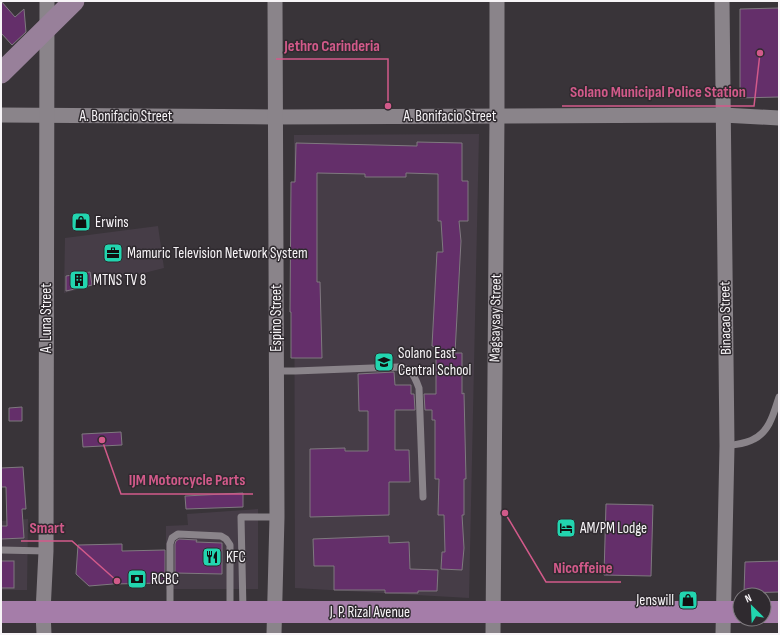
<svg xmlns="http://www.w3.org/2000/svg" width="780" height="635" font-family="'Sofia Sans Condensed',sans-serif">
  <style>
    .built { fill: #463d47 }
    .building { fill: #642f6a; stroke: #7f797f }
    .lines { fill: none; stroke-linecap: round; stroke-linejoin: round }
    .lane { stroke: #8a848a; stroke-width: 7 }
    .street { stroke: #8a848a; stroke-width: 15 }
    .secondary { stroke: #98809a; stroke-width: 21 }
    .primary { stroke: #a57da9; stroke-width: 22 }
    .labels { text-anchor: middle; stroke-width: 3; stroke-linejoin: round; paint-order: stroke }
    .street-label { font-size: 15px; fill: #f7f4f7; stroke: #2f2a2f }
    .poi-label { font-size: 15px; fill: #f7f4f7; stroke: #2f2a2f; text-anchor: start }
    .leader { fill: none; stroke: #d25a8a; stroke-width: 1.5 }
    .callout-dot { fill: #d25a8a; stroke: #2f2a2f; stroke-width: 1.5 }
    .callout-label { font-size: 16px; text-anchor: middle; font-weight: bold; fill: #d25a8a; stroke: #2f2a2f; stroke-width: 3; stroke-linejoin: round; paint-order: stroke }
  </style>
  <rect width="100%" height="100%" fill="#393439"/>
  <g class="built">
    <path d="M479 134 469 598 295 588 294 135Z"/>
    <path d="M158 226 164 268 64 293 65 238Z"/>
    <path d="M258 509V589H166V526L188 525 187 514Z"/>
    <path d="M28 519 27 590H1V521Z"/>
  </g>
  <g class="building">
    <path d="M1 1 15 17 24 9 26 32 12 45 1 33Z"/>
    <path d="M779 8V97L740 98V9Z"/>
    <path d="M417 142 462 143V181H468V221H459L461 241 455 353H462V394L464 393 466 479H464V515H462L464 548 462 570 441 569 442 552H445L444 515H438L439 479H435V420H432V410H425L424 394H436V347L432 346 437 252H443L441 221H438V174L406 173V177H365V174L317 173V282H320L322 358H291V312H290L291 182H295L296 143 417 146Z"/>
    <path d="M90 272 92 285 66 291V276Z"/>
    <path d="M394 372 395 385H411V394H414L415 410H395V450H409L410 482H389V515L310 517V449L345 448V451H368V411H359L358 374Z"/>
    <path d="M22 407V421H9V408Z"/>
    <path d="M121 432 122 445 83 447 82 434Z"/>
    <path d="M23 467 26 509H22L24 538 1 539V526H7L6 487H1V468Z"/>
    <path d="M243 493V507L186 509 185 496Z"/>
    <path d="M606 504 653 505 651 576 604 575Z"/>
    <path d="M389 536V543L409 542 410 569 438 570 437 591H418V593H385V590H334V566H314L313 539Z"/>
    <path d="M179 539 197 540 196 542 222 543V574L175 573V544L176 541Z"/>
    <path d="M122 544V551L165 550V583L113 584 89 586 76 574 78 545Z"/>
    <rect x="1" y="561" width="13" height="27"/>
    <path d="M779 561V592L744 593 745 562Z"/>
  </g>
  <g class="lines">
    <g class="lane">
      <path d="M276 371H295L398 367C412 369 414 375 419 388L423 497"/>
      <path d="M727 446C736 444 746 444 754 439 770 431 774 412 779 397"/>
      <path d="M1 550 46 551"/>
      <path d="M170 609V544L172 538 178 534 221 536 226 539 230 545V610"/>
      <path d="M243 610 241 517H277"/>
    </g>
    <g class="street">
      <path d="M722 1 727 446 723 634"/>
      <path d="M1 115 275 117 723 115 779 118"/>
      <path d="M44 634 43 612 46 551 47 1"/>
      <path d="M274 634 277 517 275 1"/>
      <path d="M493 634 497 115V1"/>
    </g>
    <path class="secondary" d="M1 73 74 1"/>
    <g class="primary">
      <path d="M1 612H740"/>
      <path d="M764 612H779"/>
    </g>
  </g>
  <defs>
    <symbol id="shop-square" viewBox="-11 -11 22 22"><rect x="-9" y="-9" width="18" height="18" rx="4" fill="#22d5af" stroke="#2f2a2f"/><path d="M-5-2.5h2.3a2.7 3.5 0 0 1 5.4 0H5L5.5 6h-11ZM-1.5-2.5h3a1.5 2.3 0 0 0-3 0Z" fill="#111"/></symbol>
    <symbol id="office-square" viewBox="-11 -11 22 22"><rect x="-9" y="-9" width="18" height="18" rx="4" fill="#22d5af" stroke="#2f2a2f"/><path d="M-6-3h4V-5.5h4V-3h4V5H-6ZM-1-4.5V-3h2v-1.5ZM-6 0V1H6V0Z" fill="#111"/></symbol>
    <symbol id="building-square" viewBox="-11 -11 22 22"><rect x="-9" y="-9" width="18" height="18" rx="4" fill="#22d5af" stroke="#2f2a2f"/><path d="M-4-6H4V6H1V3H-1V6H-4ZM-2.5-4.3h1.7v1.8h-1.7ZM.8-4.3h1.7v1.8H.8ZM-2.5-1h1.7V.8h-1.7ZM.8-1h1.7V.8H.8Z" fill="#111"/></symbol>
    <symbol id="school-square" viewBox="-11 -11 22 22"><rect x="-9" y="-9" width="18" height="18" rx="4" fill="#22d5af" stroke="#2f2a2f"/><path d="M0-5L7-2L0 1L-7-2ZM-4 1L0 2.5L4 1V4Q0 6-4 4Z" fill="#111"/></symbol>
    <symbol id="hotel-square" viewBox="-11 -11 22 22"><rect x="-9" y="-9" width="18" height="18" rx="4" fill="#22d5af" stroke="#2f2a2f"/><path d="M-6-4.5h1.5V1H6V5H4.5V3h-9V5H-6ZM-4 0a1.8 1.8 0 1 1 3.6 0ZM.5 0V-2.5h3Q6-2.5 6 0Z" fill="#111"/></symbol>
    <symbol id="restaurant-square" viewBox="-11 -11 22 22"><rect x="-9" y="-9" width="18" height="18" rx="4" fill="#22d5af" stroke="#2f2a2f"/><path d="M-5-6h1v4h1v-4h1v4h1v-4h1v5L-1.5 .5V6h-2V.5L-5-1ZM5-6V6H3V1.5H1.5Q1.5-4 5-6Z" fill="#111"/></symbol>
    <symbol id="bank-square" viewBox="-11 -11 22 22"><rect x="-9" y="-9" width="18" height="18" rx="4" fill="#22d5af" stroke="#2f2a2f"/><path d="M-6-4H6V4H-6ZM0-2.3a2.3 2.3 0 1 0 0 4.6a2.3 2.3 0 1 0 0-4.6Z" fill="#111"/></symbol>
  </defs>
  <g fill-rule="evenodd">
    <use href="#shop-square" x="70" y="211" width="22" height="22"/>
    <use href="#office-square" x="102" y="242" width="22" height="22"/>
    <use href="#building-square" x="68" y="269" width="22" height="22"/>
    <use href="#school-square" x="373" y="351" width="22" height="22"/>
    <use href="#hotel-square" x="555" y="517" width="22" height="22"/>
    <use href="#restaurant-square" x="201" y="546" width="22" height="22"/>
    <use href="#bank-square" x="126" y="568" width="22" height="22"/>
    <use href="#shop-square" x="677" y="589" width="22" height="22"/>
  </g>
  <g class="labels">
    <g class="street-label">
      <text x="126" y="121">A. Bonifacio Street</text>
      <text x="450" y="121">A. Bonifacio Street</text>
      <text transform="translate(46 318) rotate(-90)" y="5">A. Luna Street</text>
      <text transform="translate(276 318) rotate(-90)" y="5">Espino Street</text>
      <text transform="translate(495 318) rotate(-89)" y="5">Magsaysay Street</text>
      <text transform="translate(725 318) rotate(-91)" y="5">Binacao Street</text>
      <text x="370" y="617">J. P. Rizal Avenue</text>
    </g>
    <g class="poi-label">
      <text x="95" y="227">Erwins</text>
      <text x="127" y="258">Mamuric Television Network System</text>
      <text x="93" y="285">MTNS TV 8</text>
      <text x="398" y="358">Solano East<tspan x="398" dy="17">Central School</tspan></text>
      <text x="580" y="533">AM/PM Lodge</text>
      <text x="226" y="562">KFC</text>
      <text x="151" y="584">RCBC</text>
      <text x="674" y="605" text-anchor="end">Jenswill</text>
    </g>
  </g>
  <path class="leader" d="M388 106L388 59H276M760 53L754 106H562M102 440L121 494H253M117 581L72 541H21M505 513L546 582H621"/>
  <g class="callout-dot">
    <circle cx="388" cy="106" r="4"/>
    <circle cx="760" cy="53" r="4"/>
    <circle cx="102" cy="440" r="4"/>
    <circle cx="117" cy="581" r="4"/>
    <circle cx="505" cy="513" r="4"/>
  </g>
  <g class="callout-label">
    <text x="332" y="51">Jethro Carinderia</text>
    <text x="658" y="97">Solano Municipal Police Station</text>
    <text x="187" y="485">IJM Motorcycle Parts</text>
    <text x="47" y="533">Smart</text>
    <text x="583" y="573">Nicoffeine</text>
  </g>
  <rect width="780" height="635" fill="none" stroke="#f7f4f7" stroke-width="4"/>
  <g transform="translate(752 607) rotate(336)"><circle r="19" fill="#2f2a2f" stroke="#7f7b7f"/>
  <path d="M0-3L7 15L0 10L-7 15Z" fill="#22d5af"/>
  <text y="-6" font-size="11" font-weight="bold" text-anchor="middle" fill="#f7f4f7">N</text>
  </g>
</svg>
